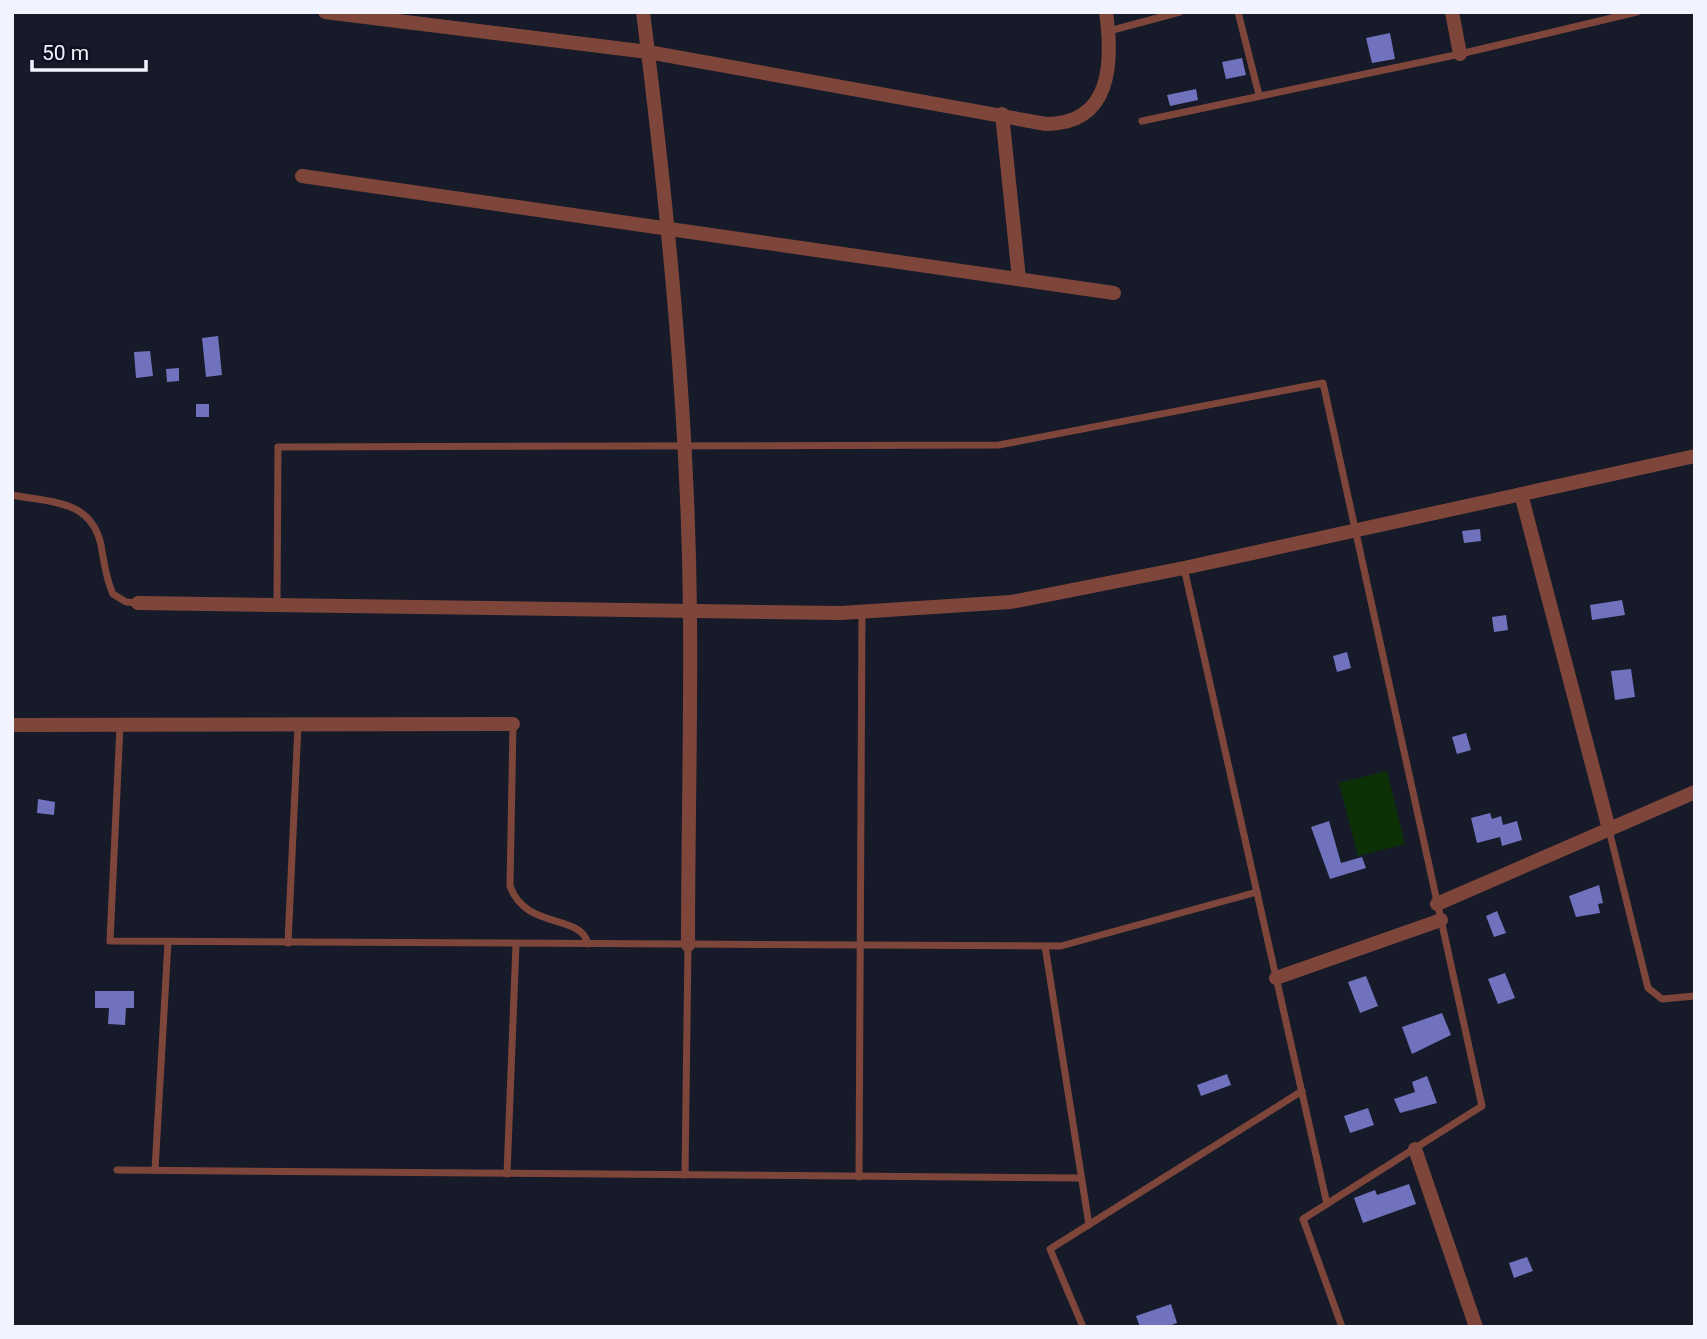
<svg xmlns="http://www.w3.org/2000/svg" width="1707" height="1339" font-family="Roboto,sans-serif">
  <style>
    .green { fill: #0d3106 }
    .building { fill: #7072be }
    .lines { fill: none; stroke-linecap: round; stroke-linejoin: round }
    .lane { stroke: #7e463b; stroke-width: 7 }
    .street { stroke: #7e463b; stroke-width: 14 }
  </style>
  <rect width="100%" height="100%" fill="#161a29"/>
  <path class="green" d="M1387 771 1405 844 1358 856 1339 783Z"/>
  <g class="building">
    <path d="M1390 33 1395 59 1372 63 1366 38Z"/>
    <path d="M1242 58 1246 75 1226 79 1222 62Z"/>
    <path d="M1196 89 1198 100 1170 106 1167 95Z"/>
    <path d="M218 336 222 375 206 377 202 338Z"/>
    <path d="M150 351 153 376 136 378 134 352Z"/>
    <path d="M179 368V381L167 382 166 369Z"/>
    <rect x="196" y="404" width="13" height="13"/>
    <path d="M1480 529 1481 541 1464 543 1462 531Z"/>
    <path d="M1622 600 1625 615 1592 620 1590 605Z"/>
    <path d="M1506 615 1508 630 1494 632 1492 617Z"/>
    <path d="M1347 652 1351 668 1337 672 1333 656Z"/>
    <path d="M1631 669 1635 697 1615 700 1611 671Z"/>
    <path d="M1466 733 1471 750 1457 754 1452 737Z"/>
    <path d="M38 799 55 802 54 815 37 813Z"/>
    <path d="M1490 813 1492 819 1501 816 1503 825 1517 821 1522 840 1502 846 1500 837 1477 843 1471 818Z"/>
    <path d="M1329 821 1341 863 1362 857 1366 868 1330 879 1311 827Z"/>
    <path d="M1599 885 1603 903 1598 904 1600 913 1576 917 1569 896Z"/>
    <path d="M1497 911 1506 933 1494 937 1486 916Z"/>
    <path d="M1505 973 1515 998 1498 1004 1488 979Z"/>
    <path d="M1366 976 1378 1006 1360 1013 1348 982Z"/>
    <path d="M95 991H134V1008H126L125 1025 108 1024 109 1008H95Z"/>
    <path d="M1442 1013 1451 1035 1412 1054 1402 1027Z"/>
    <path d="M1227 1074 1231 1085 1201 1096 1197 1085Z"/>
    <path d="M1427 1076 1437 1103 1400 1113 1394 1099 1415 1092 1412 1082Z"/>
    <path d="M1368 1108 1374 1125 1350 1133 1344 1116Z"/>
    <path d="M1409 1184 1416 1204 1363 1223 1354 1198 1375 1190 1377 1195Z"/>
    <path d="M1527 1257 1533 1271 1514 1278 1509 1263Z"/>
    <path d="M1171 1304 1177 1323 1166 1327H1140L1136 1316Z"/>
  </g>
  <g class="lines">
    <g class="lane">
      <path d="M1238 12 1259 95"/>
      <path d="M1109 31 1180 12"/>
      <path d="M1142 121 1460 54 1637 12"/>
      <path d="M12 495C51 503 91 499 101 545 104 562 106 579 113 594L126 602 138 603"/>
      <path d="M1184 568 1327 1204"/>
      <path d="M277 605 278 447 999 445 1323 383 1482 1106 1303 1219 1342 1327"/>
      <path d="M513 724 510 886C525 930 581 913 588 944"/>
      <path d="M120 726 110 941 1061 946 1257 892"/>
      <path d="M1609 830 1648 988 1662 999 1695 996"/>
      <path d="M288 943 298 725"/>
      <path d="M1045 946 1089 1225"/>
      <path d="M117 1170 1081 1178"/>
      <path d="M155 1170 168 942"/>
      <path d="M507 1174 516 944"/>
      <path d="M685 1175 688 945"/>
      <path d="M859 1177 862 612"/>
      <path d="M1083 1327 1050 1249 1302 1091"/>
    </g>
    <g class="street">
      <path d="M325 12 648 52 1046 124C1112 124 1113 62 1106 12"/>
      <path d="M643 12C668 211 688 412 690 612 691 723 688 834 688 945"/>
      <path d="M1452 12 1460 54"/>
      <path d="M1002 114 1019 279"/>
      <path d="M302 176 1114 293"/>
      <path d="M1521 494 1609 829"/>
      <path d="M138 603 841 613 1011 602 1184 568 1695 456"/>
      <path d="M12 725 513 724"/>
      <path d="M1437 904 1695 792"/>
      <path d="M1276 978 1441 920"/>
      <path d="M1415 1149 1476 1327"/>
    </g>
  </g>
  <rect width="1707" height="1339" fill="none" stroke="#f1f4ff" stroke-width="28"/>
  <path d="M32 60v10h114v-10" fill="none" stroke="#f1f4ff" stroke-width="3.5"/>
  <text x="42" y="60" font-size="21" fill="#f1f4ff" stroke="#0e111f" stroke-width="5" paint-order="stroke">50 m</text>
</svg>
